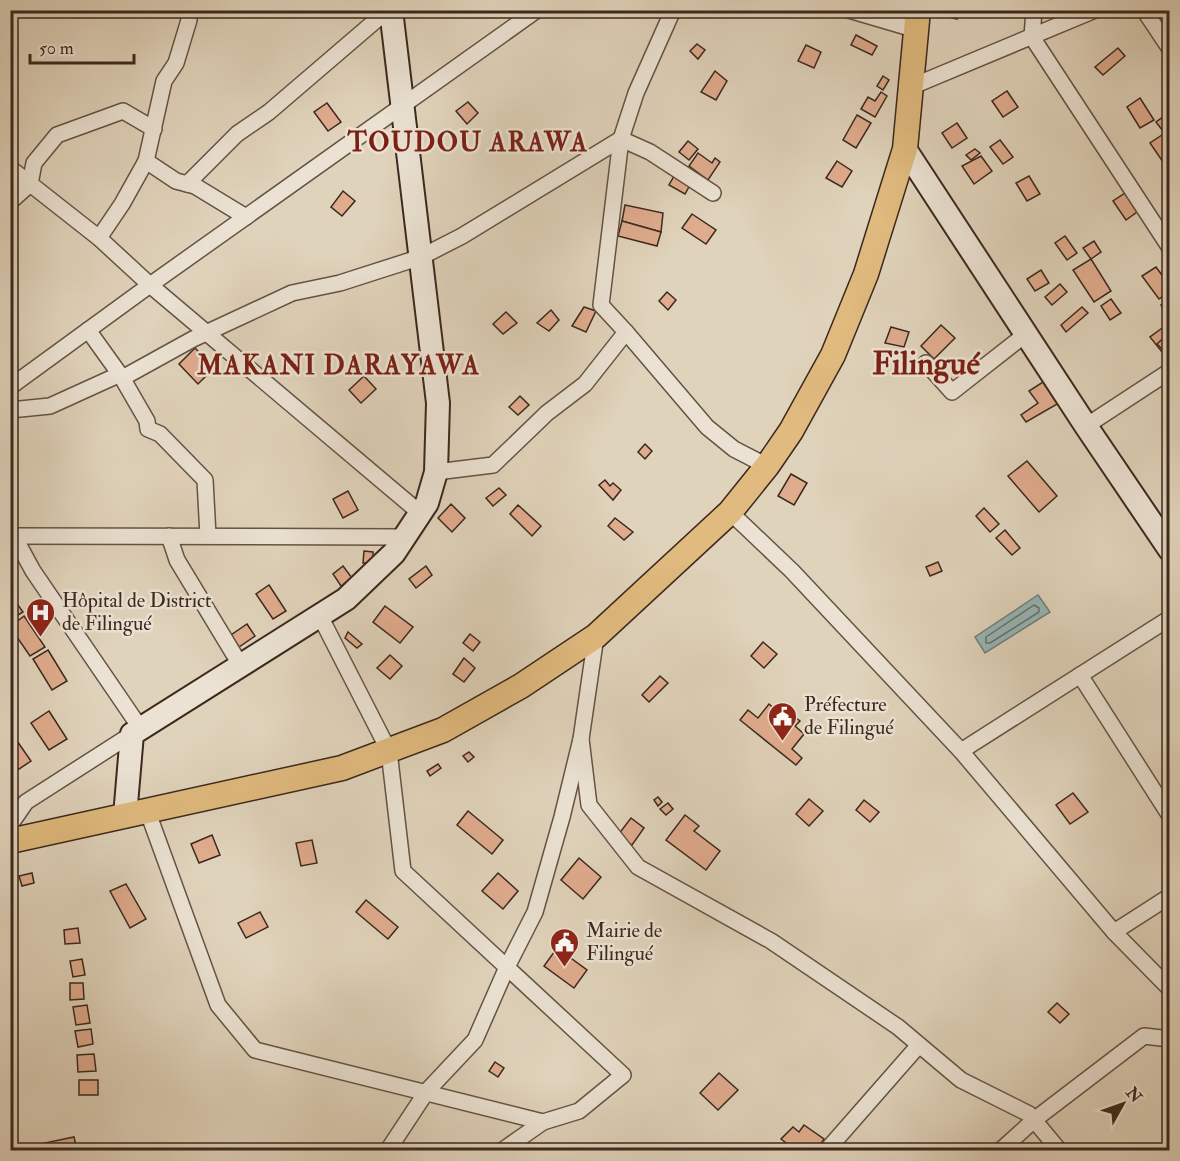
<svg xmlns="http://www.w3.org/2000/svg" width="1180" height="1161" font-family="'IM FELL Double Pica',serif">
  <style>
    .water { fill: #95b6b7; stroke: #717d79; stroke-width: 1.5 }
    .lines { fill: none; stroke-linecap: round; stroke-linejoin: round }
    .shore { stroke: #686f6a; stroke-width: 1.5 }
    .building { fill: #e0ac8e; stroke: #3b281d; stroke-width: 1.5 }
    .street-casing { stroke: #645344; stroke-width: 18 }
    .secondary-casing { stroke: #3b281d; stroke-width: 26 }
    .primary-casing { stroke: #3b281d; stroke-width: 27 }
    .street { stroke: #ebe2d3; stroke-width: 15 }
    .secondary { stroke: #ebe2d3; stroke-width: 22 }
    .primary { stroke: #e0ba7e; stroke-width: 24 }
    .labels { text-anchor: middle; stroke-width: 5; stroke-linejoin: round; paint-order: stroke }
    .poi-label { font-size: 20px; fill: #3b281d; stroke: #ebe2d3; text-anchor: start }
    .district-label { font-size: 26px; font-weight: bold; letter-spacing: 1.5px; fill: #7a1f14; stroke: #ebe2d3 }
    .town-label { font-size: 32px; font-weight: bold; fill: #7a1f14; stroke: #ebe2d3 }
  </style>
  <rect width="100%" height="100%" fill="#e0d3bb"/>
  <filter id="stains"><feTurbulence type="fractalNoise" baseFrequency=".00333" numOctaves="4"/><feColorMatrix values="0 0 0 0 .2 0 0 0 0 .09 0 0 0 0 .02 0 0 0 .5 -.17"/></filter>
  <radialGradient id="worn" r=".72"><stop offset=".6" stop-color="#630" stop-opacity="0"/><stop offset="1" stop-color="#630" stop-opacity=".3"/></radialGradient>
  <path class="water" d="M1038 595 1050 612 985 653 975 637Z"/>
  <g class="lines">
    <path class="shore" d="M1034 605 1039 608V612L990 643H986V637Z"/>
  </g>
  <g class="building">
    <path d="M946 10H957V19L945 16Z"/>
    <path d="M973 10H984V13L973 14Z"/>
    <path d="M856 35 877 46 872 55 851 45Z"/>
    <path d="M697 44 705 50 698 59 690 51Z"/>
    <path d="M806 45 821 52 814 68 798 61Z"/>
    <path d="M1118 48 1125 56 1103 75 1095 67Z"/>
    <path d="M715 71 727 81 716 100 701 92Z"/>
    <path d="M883 76 889 80 883 90 877 86Z"/>
    <path d="M1007 91 1018 107 1003 117 992 101Z"/>
    <path d="M881 92 887 96 875 117 861 109 868 97 875 101Z"/>
    <path d="M1140 98 1154 120 1140 128 1127 107Z"/>
    <path d="M468 102 478 113 467 124 456 111Z"/>
    <path d="M327 103 341 122 328 131 314 112Z"/>
    <path d="M1170 112V133L1166 135 1156 122Z"/>
    <path d="M857 115 871 123 856 148 843 140Z"/>
    <path d="M957 123 967 138 952 148 942 133Z"/>
    <path d="M1162 135 1170 146V158L1163 162 1150 143Z"/>
    <path d="M1000 140 1013 157 1003 164 990 147Z"/>
    <path d="M688 141 698 149 689 160 679 152Z"/>
    <path d="M975 149 980 153 971 160 966 155Z"/>
    <path d="M698 153 712 163 715 158 720 162 708 180 689 166Z"/>
    <path d="M981 156 992 171 974 184 962 166Z"/>
    <path d="M837 161 852 171 842 187 826 178Z"/>
    <path d="M674 176 690 185 685 194 669 185Z"/>
    <path d="M1029 176 1040 194 1027 201 1016 183Z"/>
    <path d="M343 191 355 201 342 216 331 207Z"/>
    <path d="M1125 193 1137 212 1126 220 1113 201Z"/>
    <path d="M625 205 663 213 661 232 622 221Z"/>
    <path d="M692 214 716 230 706 244 682 228Z"/>
    <path d="M622 221 661 232 657 246 618 236Z"/>
    <path d="M1065 236 1077 253 1067 260 1055 243Z"/>
    <path d="M1094 241 1101 252 1091 259 1083 248Z"/>
    <path d="M1091 259 1111 291 1094 302 1073 270Z"/>
    <path d="M1156 267 1170 286V291L1159 299 1142 276Z"/>
    <path d="M1041 270 1049 283 1035 291 1027 279Z"/>
    <path d="M1060 284 1067 292 1052 305 1045 297Z"/>
    <path d="M667 292 676 300 668 310 659 301Z"/>
    <path d="M1111 299 1121 313 1110 320 1101 306Z"/>
    <path d="M1170 301V314L1166 316 1161 305Z"/>
    <path d="M584 307 596 311 586 332 572 326Z"/>
    <path d="M1082 307 1088 313 1066 332 1061 325Z"/>
    <path d="M551 310 559 320 549 331 537 323Z"/>
    <path d="M506 312 517 323 503 334 493 324Z"/>
    <path d="M941 325 955 338 934 359 921 346Z"/>
    <path d="M1165 326 1170 332V346L1162 352 1150 337Z"/>
    <path d="M891 327 909 332 904 347 885 343Z"/>
    <path d="M1170 332V357L1157 344Z"/>
    <path d="M195 348 214 368 198 384 179 364Z"/>
    <path d="M364 376 376 389 361 403 349 390Z"/>
    <path d="M1046 380 1059 403 1026 422 1021 415 1038 403 1029 391Z"/>
    <path d="M520 396 529 405 518 415 509 407Z"/>
    <path d="M645 444 652 451 645 459 638 452Z"/>
    <path d="M1027 461 1057 496 1039 512 1008 476Z"/>
    <path d="M791 474 807 483 794 505 778 496Z"/>
    <path d="M605 480 610 486 613 483 621 490 613 500 599 485Z"/>
    <path d="M499 488 506 495 493 506 486 498Z"/>
    <path d="M348 491 358 510 343 518 333 499Z"/>
    <path d="M451 504 465 518 452 532 438 518Z"/>
    <path d="M518 505 541 526 532 536 510 514Z"/>
    <path d="M984 508 999 524 990 532 976 516Z"/>
    <path d="M615 518 633 532 624 540 608 526Z"/>
    <path d="M1005 530 1020 548 1012 555 996 538Z"/>
    <path d="M364 551 373 552V563H363Z"/>
    <path d="M938 562 942 571 930 576 926 567Z"/>
    <path d="M343 566 352 578 341 586 333 574Z"/>
    <path d="M426 566 432 575 416 588 409 579Z"/>
    <path d="M269 585 286 611 273 619 256 594Z"/>
    <path d="M10 594 23 612 10 620Z"/>
    <path d="M385 606 413 627 400 643 373 622Z"/>
    <path d="M24 616 45 647 30 656 10 627Z"/>
    <path d="M247 624 255 636 239 647 231 635Z"/>
    <path d="M348 632 362 644 357 648 345 638Z"/>
    <path d="M470 634 480 642 473 651 463 643Z"/>
    <path d="M763 642 777 654 764 668 751 656Z"/>
    <path d="M48 650 67 681 52 690 33 659Z"/>
    <path d="M390 655 402 666 390 679 377 668Z"/>
    <path d="M464 658 475 668 464 682 453 674Z"/>
    <path d="M660 676 668 683 649 702 642 695Z"/>
    <path d="M769 704 777 711 781 706 800 721 795 726 804 734 792 749 802 758 796 765 740 720 748 710 758 718Z"/>
    <path d="M49 711 67 739 49 750 31 723Z"/>
    <path d="M15 738 31 761 10 775V741Z"/>
    <path d="M469 752 474 757 468 762 463 756Z"/>
    <path d="M438 764 441 768 430 776 427 771Z"/>
    <path d="M1073 793 1088 812 1070 824 1056 805Z"/>
    <path d="M658 797 662 802 658 806 654 800Z"/>
    <path d="M809 799 823 811 809 826 796 814Z"/>
    <path d="M864 800 879 812 870 822 856 810Z"/>
    <path d="M668 803 673 809 666 815 660 809Z"/>
    <path d="M468 811 503 840 492 854 457 825Z"/>
    <path d="M685 815 699 826 694 831 720 851 706 870 666 840Z"/>
    <path d="M631 818 644 828 632 845 618 835Z"/>
    <path d="M212 835 220 855 199 863 191 844Z"/>
    <path d="M312 840 317 863 301 866 296 843Z"/>
    <path d="M1170 854V869L1163 859Z"/>
    <path d="M579 858 601 877 583 899 561 880Z"/>
    <path d="M32 873 34 883 22 886 19 876Z"/>
    <path d="M498 873 518 891 503 909 482 891Z"/>
    <path d="M126 884 146 919 130 928 110 891Z"/>
    <path d="M366 900 398 927 388 939 356 912Z"/>
    <path d="M260 912 268 927 246 938 238 923Z"/>
    <path d="M78 928 80 943 65 944 64 930Z"/>
    <path d="M557 948 587 970 574 988 544 966Z"/>
    <path d="M82 959 85 975 73 977 70 961Z"/>
    <path d="M70 983H83L84 999 70 1000Z"/>
    <path d="M1057 1003 1069 1014 1060 1023 1048 1012Z"/>
    <path d="M87 1005 90 1023 76 1025 73 1007Z"/>
    <path d="M91 1029 93 1044 78 1047 75 1031Z"/>
    <path d="M94 1054 96 1071 78 1072 77 1055Z"/>
    <path d="M495 1062 504 1068 498 1077 489 1071Z"/>
    <path d="M719 1073 738 1090 718 1110 700 1093Z"/>
    <rect x="79" y="1080" width="19" height="15"/>
    <path d="M804 1125 824 1139 817 1150H795L781 1139 793 1127 799 1132Z"/>
    <path d="M74 1137 77 1150H41L40 1144Z"/>
  </g>
  <g class="lines">
    <defs>
      <g id="street">
        <path d="M849 10 917 30"/>
        <path d="M1034 10 1032 37 1170 248"/>
        <path d="M1144 10 1170 49"/>
        <path d="M913 86 1095 10"/>
        <path d="M146 161 176 181 195 186 246 217"/>
        <path d="M10 168 99 238 150 285 420 513"/>
        <path d="M187 184 237 134 269 112 388 10"/>
        <path d="M10 202 30 184 34 163 57 135 123 111 154 129"/>
        <path d="M99 238 122 204 146 161 164 81 176 63 189 20 187 10"/>
        <path d="M88 330 121 376 147 421 148 429 160 434 205 480 208 536"/>
        <path d="M626 332 707 427 734 449 767 466"/>
        <path d="M926 363 952 392 1026 334"/>
        <path d="M10 387 150 285 537 10"/>
        <path d="M10 410 50 406 116 376H126L193 339 292 293 340 283 421 257 462 236 621 139 650 152 713 193"/>
        <path d="M1086 426 1170 371"/>
        <path d="M436 472 493 465 547 413 585 384 626 332 601 305 621 139 636 93 673 10"/>
        <path d="M730 512 792 571 961 751 1114 932 1170 989"/>
        <path d="M10 536 404 537"/>
        <path d="M14 536 33 571 141 729"/>
        <path d="M169 536 177 560 241 666"/>
        <path d="M1080 675 1170 816"/>
        <path d="M581 739 589 805 638 867 771 941 898 1027 961 1080 1029 1114 1059 1150"/>
        <path d="M961 751 1170 618"/>
        <path d="M147 810 218 1005 255 1050 543 1122 579 1111 623 1075 403 871 389 751 320 616"/>
        <path d="M10 825 26 802 132 734"/>
        <path d="M1114 932 1170 896"/>
        <path d="M388 1150 427 1091 475 1040 507 967 535 912 562 817 581 739 596 636"/>
        <path d="M503 1150 543 1122"/>
        <path d="M827 1150 919 1045"/>
        <path d="M1001 1150 1034 1120 1144 1036 1170 1039"/>
      </g>
      <g id="secondary">
        <path d="M905 149 1086 426 1170 550"/>
        <path d="M125 816 132 734 346 599 394 553 427 503 436 472 438 403 391 10"/>
      </g>
      <path id="primary" d="M10 841 342 768 443 730 521 686 596 636 730 512 767 466 791 431 833 355 866 274 905 149 918 10"/>
    </defs>
    <use href="#street" class="street-casing"/>
    <use href="#secondary" class="secondary-casing"/>
    <use href="#primary" class="primary-casing"/>
    <use href="#street" class="street"/>
    <use href="#secondary" class="secondary"/>
    <use href="#primary" class="primary"/>
  </g>
  <defs>
    <symbol id="hospital-pin" viewBox="-11 -11 22 30"><path d="M0 17L-7.5 6A9.5 9.5 0 1 1 7.5 6Z" fill="#8f2418" stroke="#ebe2d3"/><path d="M-5-5h3v3.5h4V-5h3V5h-3V1.5h-4V5h-3Z" fill="#fff"/></symbol>
    <symbol id="civic-pin" viewBox="-11 -11 22 30"><path d="M0 17L-7.5 6A9.5 9.5 0 1 1 7.5 6Z" fill="#8f2418" stroke="#ebe2d3"/><path d="M-.6-6.5H3V-4.5H.6V-3L4-1V1h2V6H-6V1h2V-1L-.6-3ZM-1.2 2.5V6h2.4V2.5Z" fill="#fff"/></symbol>
  </defs>
  <g fill-rule="evenodd">
    <use href="#hospital-pin" x="24" y="596" width="33" height="45"/>
    <use href="#civic-pin" x="766" y="700" width="33" height="45"/>
    <use href="#civic-pin" x="548" y="926" width="33" height="45"/>
  </g>
  <g class="labels">
    <g class="poi-label">
      <text x="62" y="607">Hôpital de District<tspan x="62" dy="23">de Filingué</tspan></text>
      <text x="804" y="711">Préfecture<tspan x="804" dy="23">de Filingué</tspan></text>
      <text x="586" y="937">Mairie de<tspan x="586" dy="23">Filingué</tspan></text>
    </g>
    <g class="district-label">
      <text x="468" y="151">TOUDOU ARAWA</text>
      <text x="339" y="374">MAKANI DARAYAWA</text>
    </g>
    <g class="town-label">
      <text x="926" y="374">Filingué</text>
    </g>
  </g>
  <rect width="1180" height="1161" fill="none" stroke="#e0d3bb" stroke-width="36"/>
  <rect x="12" y="12" width="1156" height="1137" fill="none" stroke="#3b281d" stroke-width="3"/>
  <rect x="18" y="18" width="1144" height="1125" fill="none" stroke="#3b281d" stroke-width="1.5"/>
  <g transform="translate(1123 1104) rotate(50)" stroke="#ebe2d3" stroke-width="4.5" paint-order="stroke">
  <path d="M0-4.5L10 22L0 15L-10 22Z" fill="#3b281d"/>
  <text y="-9" font-size="16" font-weight="bold" text-anchor="middle" fill="#3b281d">N</text>
  </g>
  <path d="M30 54v9h104v-9" fill="none" stroke="#3b281d" stroke-width="3"/>
  <text x="39" y="54" font-size="18" fill="#3b281d" stroke="#ebe2d3" stroke-width="4.5" paint-order="stroke">50 m</text>
  <rect width="100%" height="100%" filter="url(#stains)"/>
  <rect width="100%" height="100%" fill="url(#worn)"/>
</svg>
